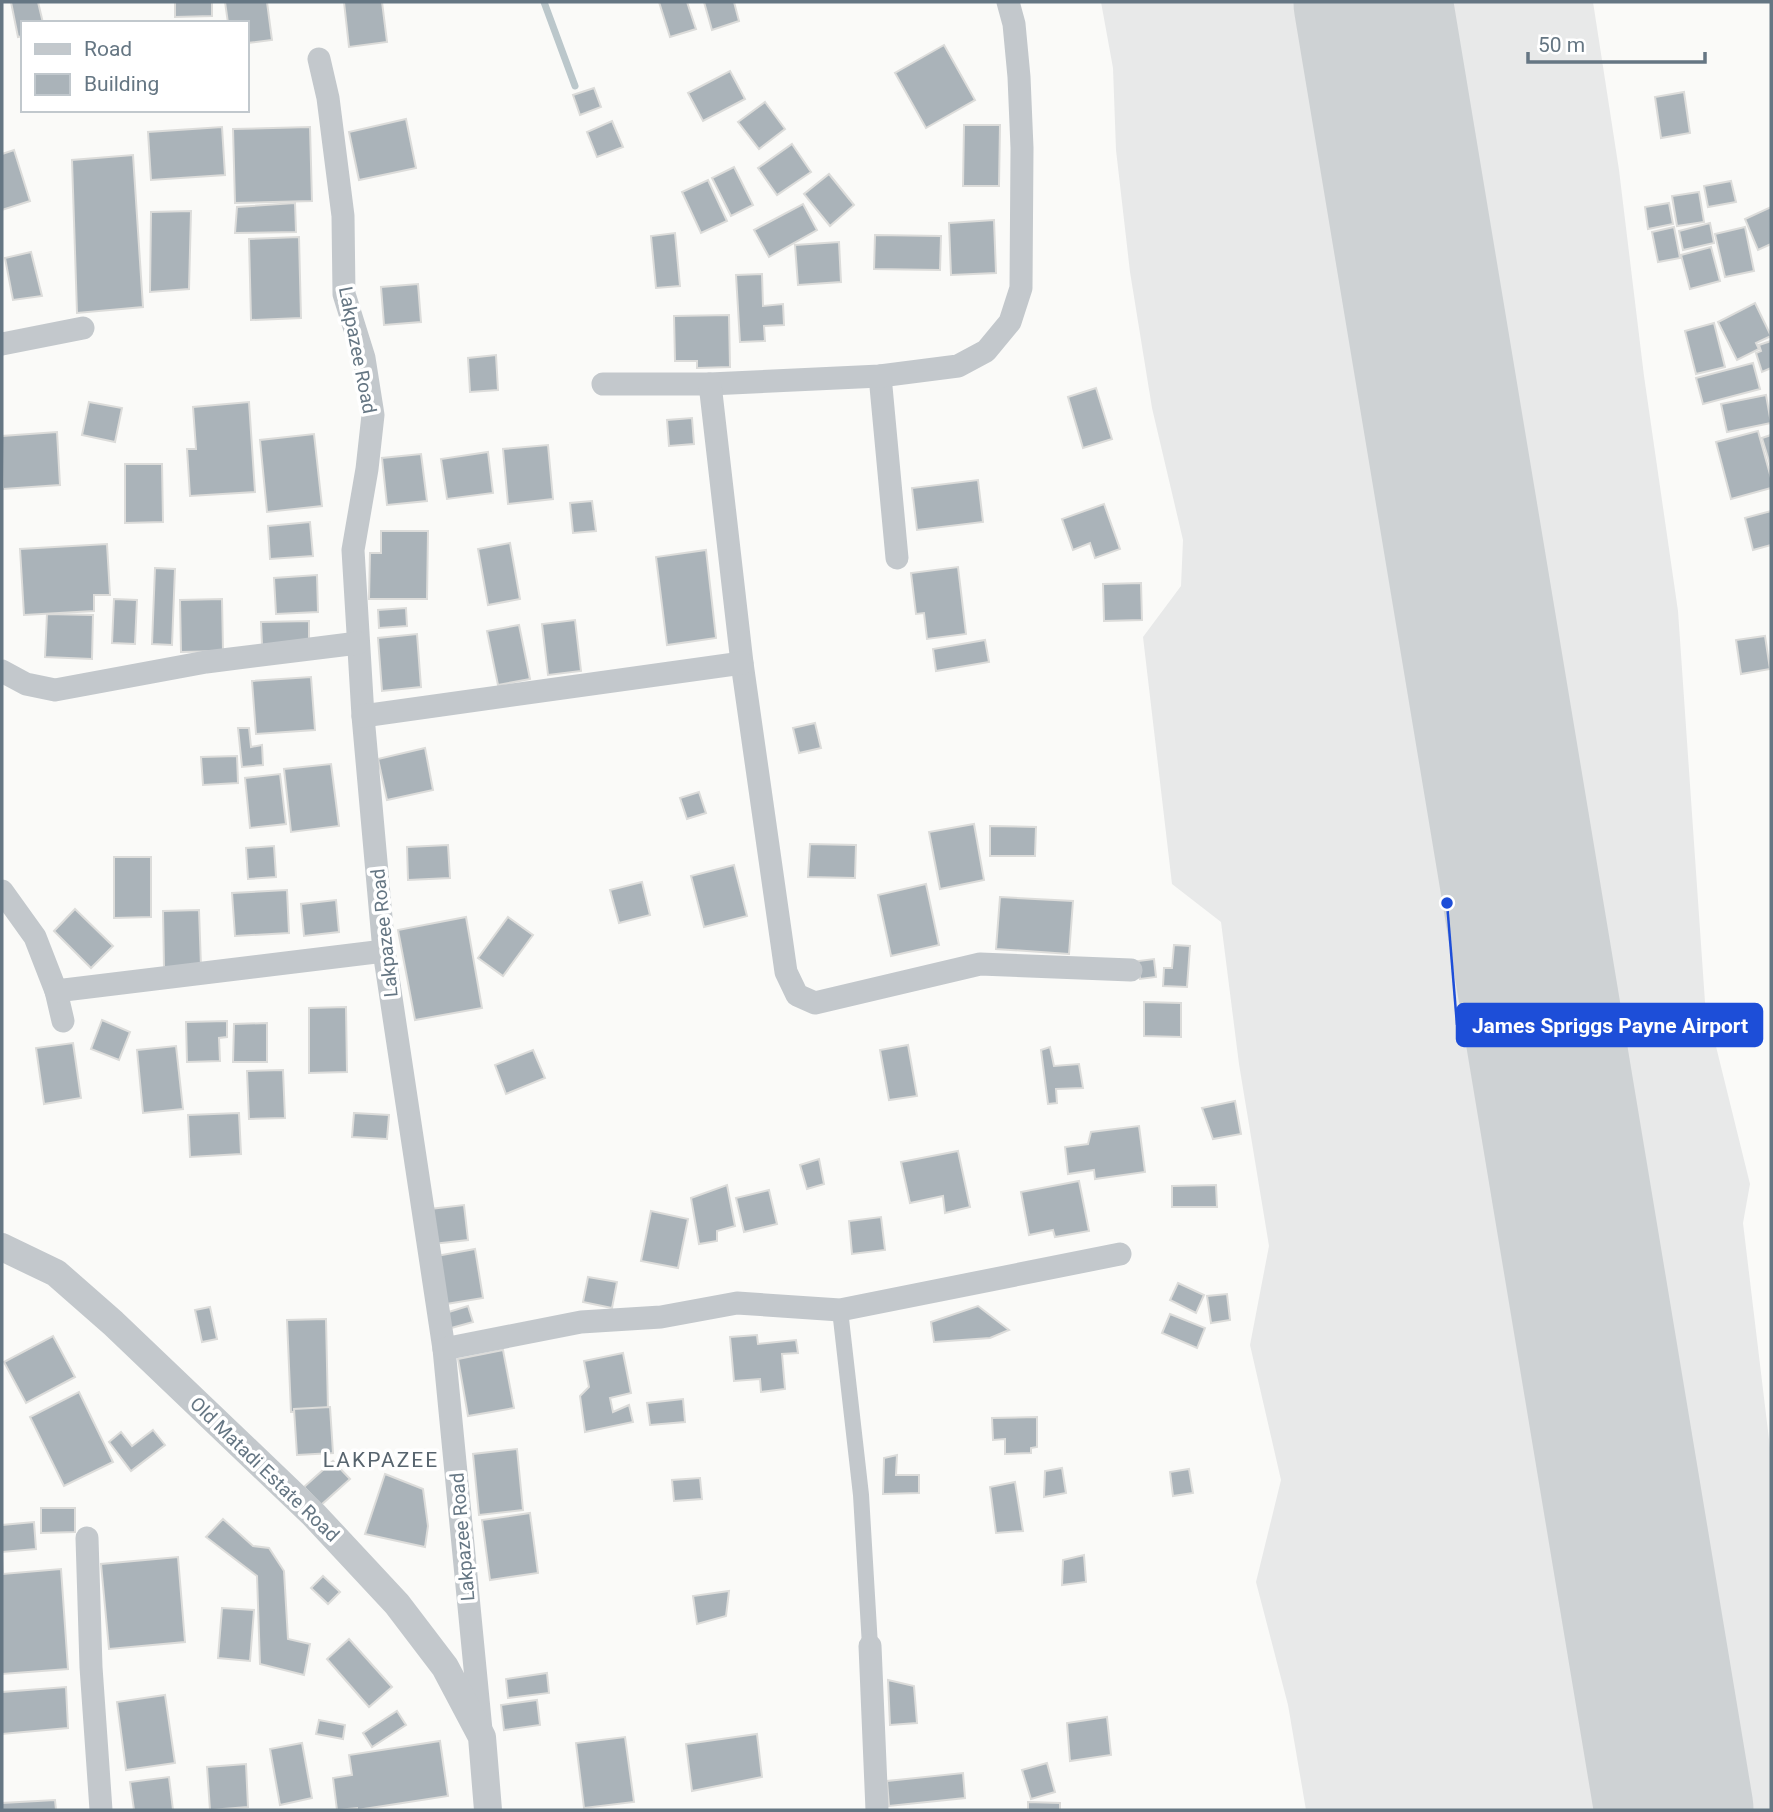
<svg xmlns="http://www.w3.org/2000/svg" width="1773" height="1812" font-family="Roboto,sans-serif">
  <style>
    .built { fill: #e8e9e9 }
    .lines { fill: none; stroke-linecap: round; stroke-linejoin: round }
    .stream { stroke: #bbc7cb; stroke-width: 7 }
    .runway { stroke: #ced2d4; stroke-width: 159 }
    .building { fill: #aab3b9; stroke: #dcdcda; stroke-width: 2 }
    .pedestrian { stroke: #c3c8cc; stroke-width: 16 }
    .minor { stroke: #c3c8cc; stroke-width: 23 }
    .tertiary { stroke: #c3c8cc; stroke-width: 28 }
    .labels { text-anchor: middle; stroke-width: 7; stroke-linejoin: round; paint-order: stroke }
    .street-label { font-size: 19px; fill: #657683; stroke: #fff }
    .neighbourhood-label { font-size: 21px; letter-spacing: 2px; fill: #57646e; stroke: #fff }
    .leader { fill: none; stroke: #1d4ed8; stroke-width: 2.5 }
    .callout-dot { fill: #1d4ed8; stroke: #fff; stroke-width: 2.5 }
    .callout { fill: #1d4ed8; stroke: #1d4ed8; stroke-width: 2.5 }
    .callout-label { font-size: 21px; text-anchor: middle; font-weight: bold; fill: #fff }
  </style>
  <rect width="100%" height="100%" fill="#fafaf8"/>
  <path class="built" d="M1101 2H1593L1619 170 1644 376 1678 611 1705 1002 1750 1184 1743 1223 1771 1456V1810H1306L1288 1705 1256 1582 1281 1480 1250 1345 1269 1246 1239 1064 1221 922 1172 884 1143 637 1181 586 1183 540 1152 408 1130 272 1116 150 1113 68Z"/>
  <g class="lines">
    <path class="stream" d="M544 2 575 86"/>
    <path class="runway" d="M1373 2 1674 1810"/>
  </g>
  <g class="building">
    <path d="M11 2H38L43 23H23V36L18 37Z"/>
    <path d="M175 2H212V16L175 17Z"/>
    <path d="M225 2H267L272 40 247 43V23H228Z"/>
    <path d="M344 2H382L387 42 349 47Z"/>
    <path d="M659 2H687L696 29 670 37Z"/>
    <path d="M704 2H734L739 21 712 30Z"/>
    <path d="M944 45 975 100 926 128 895 73Z"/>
    <path d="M730 71 745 99 703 121 688 93Z"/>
    <path d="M594 88 601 107 580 115 573 95Z"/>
    <path d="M1684 92 1690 133 1661 138 1655 97Z"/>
    <path d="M765 102 785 129 759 149 738 122Z"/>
    <path d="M406 119 416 168 359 180 349 132Z"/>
    <path d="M612 121 623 147 597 157 587 132Z"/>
    <path d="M964 125H1000L999 186H963Z"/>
    <path d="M222 127 225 175 151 180 148 132Z"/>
    <path d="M310 127 312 201 235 203 233 129Z"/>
    <path d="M792 144 811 172 777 195 758 168Z"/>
    <path d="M14 150 30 201 2 210V154Z"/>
    <path d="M133 155 143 307 77 313 72 160Z"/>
    <path d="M734 167 753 205 731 216 712 178Z"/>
    <path d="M829 174 854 205 830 226 804 194Z"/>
    <path d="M708 180 727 221 701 233 682 192Z"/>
    <path d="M1731 181 1736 202 1708 207 1704 186Z"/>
    <path d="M1699 192 1704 222 1677 226 1672 196Z"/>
    <path d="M295 203 296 232 235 233 237 207Z"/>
    <path d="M1669 203 1673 224 1648 229 1645 207Z"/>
    <path d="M803 204 817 230 769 257 754 230Z"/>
    <path d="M1771 207V244L1758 250 1745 219Z"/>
    <path d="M191 211 189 289 150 292 151 212Z"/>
    <path d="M994 220 996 273 951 275 949 223Z"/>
    <path d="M1710 223 1714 243 1683 250 1679 231Z"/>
    <path d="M1674 227 1680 258 1658 262 1652 232Z"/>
    <path d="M1745 227 1754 271 1725 277 1715 234Z"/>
    <path d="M675 233 680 286 656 288 651 236Z"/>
    <path d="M875 235 941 236 940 270 874 269Z"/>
    <path d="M299 237 301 318 251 320 249 239Z"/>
    <path d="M839 242 841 282 798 285 795 245Z"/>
    <path d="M1711 247 1720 281 1690 289 1681 255Z"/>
    <path d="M31 252 42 296 13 300 5 258Z"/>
    <path d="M762 274 763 306 783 304 784 325 764 326 765 341 740 342 736 275Z"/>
    <path d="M418 284 421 322 384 325 381 287Z"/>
    <path d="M1755 303 1771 336 1756 343 1759 349 1737 360 1718 322Z"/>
    <path d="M729 315 730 367 697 368V361H675L674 316Z"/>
    <path d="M1714 323 1725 367 1696 374 1685 331Z"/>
    <path d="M1771 341V368L1762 372 1756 353 1761 351 1759 345Z"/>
    <path d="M496 355 498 390 470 392 468 358Z"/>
    <path d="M1753 363 1760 389 1703 404 1696 378Z"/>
    <path d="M1096 388 1112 439 1083 448 1068 397Z"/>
    <path d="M1766 395 1771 423 1727 432 1721 404Z"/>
    <path d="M89 402 122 408 115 442 82 435Z"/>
    <path d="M249 402 255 492 190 496 187 449H196L193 407Z"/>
    <path d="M692 418 694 444 669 446 667 420Z"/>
    <path d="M1758 431 1771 478V488L1731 499 1716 442Z"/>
    <path d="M57 432 60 485 3 489 2 436Z"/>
    <path d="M314 434 322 506 267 512 260 440Z"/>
    <path d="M1771 435V468L1762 438Z"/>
    <path d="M548 445 553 499 508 504 503 449Z"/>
    <path d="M488 452 493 493 447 499 441 459Z"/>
    <path d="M421 454 427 501 387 505 382 458Z"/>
    <path d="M125 464H162L163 522 125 523Z"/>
    <path d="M978 480 983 522 917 530 912 488Z"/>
    <path d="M592 501 596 531 573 533 570 503Z"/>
    <path d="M1104 504 1120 549 1095 558 1090 543 1073 550 1062 519Z"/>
    <path d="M1771 511V545L1753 550 1745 518Z"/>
    <path d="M310 522 313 556 270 559 268 526Z"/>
    <path d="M381 531H428L427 599H369L370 553H381Z"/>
    <path d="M510 543 520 599 488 605 478 549Z"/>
    <path d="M107 544 110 595H94V611L24 615 20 549Z"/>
    <path d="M706 550 716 638 667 645 656 557Z"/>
    <path d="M958 567 966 634 927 639 924 613 916 614 911 573Z"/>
    <path d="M155 568 175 569 172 645 152 644Z"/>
    <path d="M317 575 318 612 276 614 274 578Z"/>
    <path d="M1141 583 1142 620 1104 621 1103 584Z"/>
    <path d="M114 599 137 600 135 644 112 643Z"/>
    <path d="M222 599 223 651 181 652 180 600Z"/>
    <path d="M406 608 407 626 379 628 378 610Z"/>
    <path d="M47 614 93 615 92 659 45 657Z"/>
    <path d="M575 620 581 671 548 675 542 624Z"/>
    <path d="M309 621V644L262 645 261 622Z"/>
    <path d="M519 625 530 679 498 685 487 631Z"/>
    <path d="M417 634 421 687 382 691 378 638Z"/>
    <path d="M1765 636 1770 669 1741 674 1736 640Z"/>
    <path d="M985 640 989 662 936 671 933 649Z"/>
    <path d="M311 677 315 730 256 734 252 681Z"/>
    <path d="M815 723 821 748 799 753 793 728Z"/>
    <path d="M238 728H249L251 747 262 745 263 765 242 767Z"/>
    <path d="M425 748 433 790 387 800 378 759Z"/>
    <path d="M237 756 238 783 203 785 201 757Z"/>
    <path d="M331 764 339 826 291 832 284 769Z"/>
    <path d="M280 774 286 824 250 828 245 778Z"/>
    <path d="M699 792 706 813 687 819 680 798Z"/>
    <path d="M974 824 984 880 940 889 929 832Z"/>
    <path d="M990 826 1036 827 1035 856H990Z"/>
    <path d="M810 844 856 845 855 878 808 877Z"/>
    <path d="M448 845 450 878 408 880 407 847Z"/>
    <path d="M274 846 276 877 248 879 246 848Z"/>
    <path d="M114 857H151V917L114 918Z"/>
    <path d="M734 865 747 916 704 927 691 876Z"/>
    <path d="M642 882 650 915 619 923 610 890Z"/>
    <path d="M926 884 939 945 891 956 878 895Z"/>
    <path d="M287 890 289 933 235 936 232 893Z"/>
    <path d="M1000 897 1073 901 1069 954 996 949Z"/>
    <path d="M336 900 339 932 304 936 301 904Z"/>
    <path d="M75 909 113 946 91 968 54 931Z"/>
    <path d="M199 910 201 967 164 968 163 911Z"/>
    <path d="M466 917 482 1008 415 1020 398 930Z"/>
    <path d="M508 917 533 935 503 976 478 958Z"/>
    <path d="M1174 945 1190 946 1187 987 1163 986 1164 968H1172Z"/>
    <path d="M1154 959 1156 977 1140 979 1138 961Z"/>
    <path d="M1144 1002 1181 1003V1037L1144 1036Z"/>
    <path d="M346 1007 347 1072 309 1073V1008Z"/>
    <path d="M102 1020 130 1032 119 1060 91 1049Z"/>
    <path d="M227 1021V1037L219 1038 220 1061 187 1062 186 1022Z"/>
    <path d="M267 1023V1062H233L234 1024Z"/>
    <path d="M73 1043 81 1098 44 1104 36 1048Z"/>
    <path d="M908 1045 917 1096 889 1100 880 1050Z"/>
    <path d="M176 1046 183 1109 143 1113 137 1050Z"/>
    <path d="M1050 1047 1054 1066 1079 1064 1083 1088 1056 1089 1057 1103 1048 1104 1041 1050Z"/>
    <path d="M533 1050 545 1078 506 1094 495 1065Z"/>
    <path d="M283 1070 285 1118 249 1119 247 1071Z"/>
    <path d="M1235 1101 1241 1134 1213 1139 1202 1108Z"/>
    <path d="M239 1113 241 1154 190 1157 188 1115Z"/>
    <path d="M354 1113 389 1115 387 1139 352 1137Z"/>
    <path d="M1139 1126 1145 1172 1095 1179 1094 1170 1068 1174 1065 1147 1088 1144 1091 1132Z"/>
    <path d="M958 1151 970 1207 945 1213 943 1196 910 1203 901 1162Z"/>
    <path d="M819 1159 824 1184 807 1189 800 1165Z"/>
    <path d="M1079 1181 1089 1231 1055 1237 1053 1230 1029 1235 1021 1192Z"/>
    <path d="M727 1185 735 1226 717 1231V1241L699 1244 691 1198Z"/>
    <path d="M1216 1185 1217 1207H1172V1186Z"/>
    <path d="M769 1190 777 1224 744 1232 736 1198Z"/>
    <path d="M464 1205 468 1240 433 1244 430 1209Z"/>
    <path d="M651 1211 688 1219 678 1268 641 1261Z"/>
    <path d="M881 1217 885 1250 852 1254 849 1221Z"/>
    <path d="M475 1249 483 1298 440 1305 431 1257Z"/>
    <path d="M588 1277 617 1282 612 1308 583 1302Z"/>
    <path d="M1178 1283 1204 1295 1196 1313 1170 1300Z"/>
    <path d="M1227 1294 1230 1320 1211 1323 1207 1296Z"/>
    <path d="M468 1306 473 1322 444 1330 439 1315Z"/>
    <path d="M978 1306 1009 1330 990 1338 934 1342 931 1322Z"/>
    <path d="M210 1307 217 1339 202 1342 195 1310Z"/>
    <path d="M1170 1314 1205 1328 1197 1348 1162 1333Z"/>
    <path d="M326 1319 328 1411 291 1412 287 1320Z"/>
    <path d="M757 1335 758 1344 796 1340 798 1353 782 1354 785 1389 761 1392 760 1379 734 1381 730 1337Z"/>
    <path d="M53 1336 75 1377 26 1403 4 1362Z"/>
    <path d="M503 1350 514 1408 468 1416 458 1359Z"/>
    <path d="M623 1353 631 1393 610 1398 613 1412 629 1405 633 1422 585 1432 580 1396 589 1387 584 1361Z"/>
    <path d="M79 1392 113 1462 64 1486 30 1417Z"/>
    <path d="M683 1399 685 1422 650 1425 647 1403Z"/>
    <path d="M330 1407 333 1453 297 1455 294 1409Z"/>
    <path d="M1037 1417V1447L1031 1448V1453L1005 1454V1439L993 1440 992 1418Z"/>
    <path d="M153 1430 165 1445 131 1471 109 1442 121 1432 132 1446Z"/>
    <path d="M517 1449 523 1510 479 1515 473 1454Z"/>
    <path d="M897 1455 896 1475H919V1493L883 1494 884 1458Z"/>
    <path d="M333 1461 350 1479 321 1505 304 1487Z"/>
    <path d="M1062 1468 1066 1493 1044 1497 1045 1471Z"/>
    <path d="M1189 1469 1193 1493 1173 1496 1170 1472Z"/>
    <path d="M385 1474 423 1489 428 1526 425 1547 365 1534Z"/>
    <path d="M700 1478 702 1499 674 1501 672 1480Z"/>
    <path d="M1015 1482 1023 1531 996 1533 990 1487Z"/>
    <path d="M41 1508H75V1532L41 1533Z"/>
    <path d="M530 1513 538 1573 490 1580 482 1520Z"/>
    <path d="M223 1519 253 1546 269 1548 284 1571 288 1639 310 1644 304 1675 260 1664 257 1576 206 1537Z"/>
    <path d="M34 1522 36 1549 2 1552V1525Z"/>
    <path d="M2 1553 3 1574 61 1569 68 1669 2 1674Z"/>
    <path d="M1084 1555 1086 1582 1062 1585 1063 1560Z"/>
    <path d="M178 1557 185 1642 109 1649 101 1564Z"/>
    <path d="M323 1576 340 1592 328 1604 311 1588Z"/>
    <path d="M729 1591 726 1616 697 1624 693 1596Z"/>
    <path d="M222 1608 254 1610 250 1661 218 1658Z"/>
    <path d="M349 1639 392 1687 369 1707 327 1659Z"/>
    <path d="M547 1673 549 1693 508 1698 506 1679Z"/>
    <path d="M888 1680 914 1686 917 1723 890 1725Z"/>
    <path d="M66 1687 68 1728 2 1734V1692Z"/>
    <path d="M165 1695 175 1763 126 1770 117 1702Z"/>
    <path d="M537 1700 540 1725 504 1730 501 1705Z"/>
    <path d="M397 1711 406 1725 372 1747 363 1733Z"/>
    <path d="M1107 1717 1111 1755 1070 1761 1067 1723Z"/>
    <path d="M319 1720 345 1725 343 1739 316 1734Z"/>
    <path d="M757 1734 762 1777 692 1791 686 1744Z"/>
    <path d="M625 1737 634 1802 584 1808 576 1743Z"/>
    <path d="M440 1741 448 1796 357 1810V1808L337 1810 333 1778 352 1775 349 1755Z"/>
    <path d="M302 1743 312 1798 280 1805 270 1749Z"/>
    <path d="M1047 1763 1055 1792 1031 1799 1022 1770Z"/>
    <path d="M246 1764 248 1807 210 1810 207 1767Z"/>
    <path d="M963 1773 965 1798 889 1806 887 1781Z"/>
    <path d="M169 1777 173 1810H134L130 1782Z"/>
    <path d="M55 1800 56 1810H2V1803Z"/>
    <path d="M1028 1802 1060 1803V1810H1028Z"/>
  </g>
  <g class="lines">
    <path class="pedestrian" d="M840 1310 861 1495 870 1646"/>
    <g class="minor">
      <path d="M319 59 328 98 343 216 344 294 364 358 373 415 367 469 353 550 363 716 384 951 444 1349 481 1730"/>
      <path d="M2 344 83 328"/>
      <path d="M880 376 897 558"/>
      <path d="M603 384H710L880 376 958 366 986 351 1010 322 1021 288 1022 148 1019 77 1014 24 1008 2"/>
      <path d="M710 384 742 663 786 972 797 995 815 1003 980 964 1131 970"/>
      <path d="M2 671 26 684 55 690 206 662 358 643"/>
      <path d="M363 716 742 663"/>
      <path d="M2 891 35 937 56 991 63 1021"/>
      <path d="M56 991 384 951"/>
      <path d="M444 1349 581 1322 661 1317 737 1303 840 1310 1120 1254"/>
      <path d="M87 1538 91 1667 101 1810"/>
      <path d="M870 1646 877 1810"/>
    </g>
    <path class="tertiary" d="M2 1247 56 1273 113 1323 314 1515 397 1604 445 1667 482 1737 488 1810"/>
  </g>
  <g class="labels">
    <g class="street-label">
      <text transform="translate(358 350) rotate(79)" y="7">Lakpazee Road</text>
      <text transform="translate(384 933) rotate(-96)" y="7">Lakpazee Road</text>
      <text transform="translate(265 1469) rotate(44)" y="7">Old Matadi Estate Road</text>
      <text transform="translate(462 1537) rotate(-95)" y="7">Lakpazee Road</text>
    </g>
    <g class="neighbourhood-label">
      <text x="381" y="1467">LAKPAZEE</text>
    </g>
  </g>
  <path class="leader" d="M1447 903L1457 1025"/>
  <circle class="callout-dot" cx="1447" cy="903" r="7"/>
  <rect class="callout" x="1457" y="1004" width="305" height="42" rx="7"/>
  <g class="callout-label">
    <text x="1610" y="1033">James Spriggs Payne Airport</text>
  </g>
  <rect width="1773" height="1812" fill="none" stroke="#657683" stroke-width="7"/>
  <rect x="21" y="21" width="228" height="91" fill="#ffffff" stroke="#c1c8cd" stroke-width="2"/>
  <rect x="35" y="44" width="35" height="10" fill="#c3c8cc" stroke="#c1c8cd" stroke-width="2"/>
  <text x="84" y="56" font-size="21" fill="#657683">Road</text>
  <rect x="35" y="74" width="35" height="21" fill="#aab3b9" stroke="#c1c8cd" stroke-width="2"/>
  <text x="84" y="91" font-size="21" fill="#657683">Building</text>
  <path d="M1528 52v10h177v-10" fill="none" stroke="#657683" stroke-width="3.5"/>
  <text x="1538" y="52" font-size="21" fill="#657683" stroke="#ffffff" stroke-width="5" paint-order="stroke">50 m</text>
</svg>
